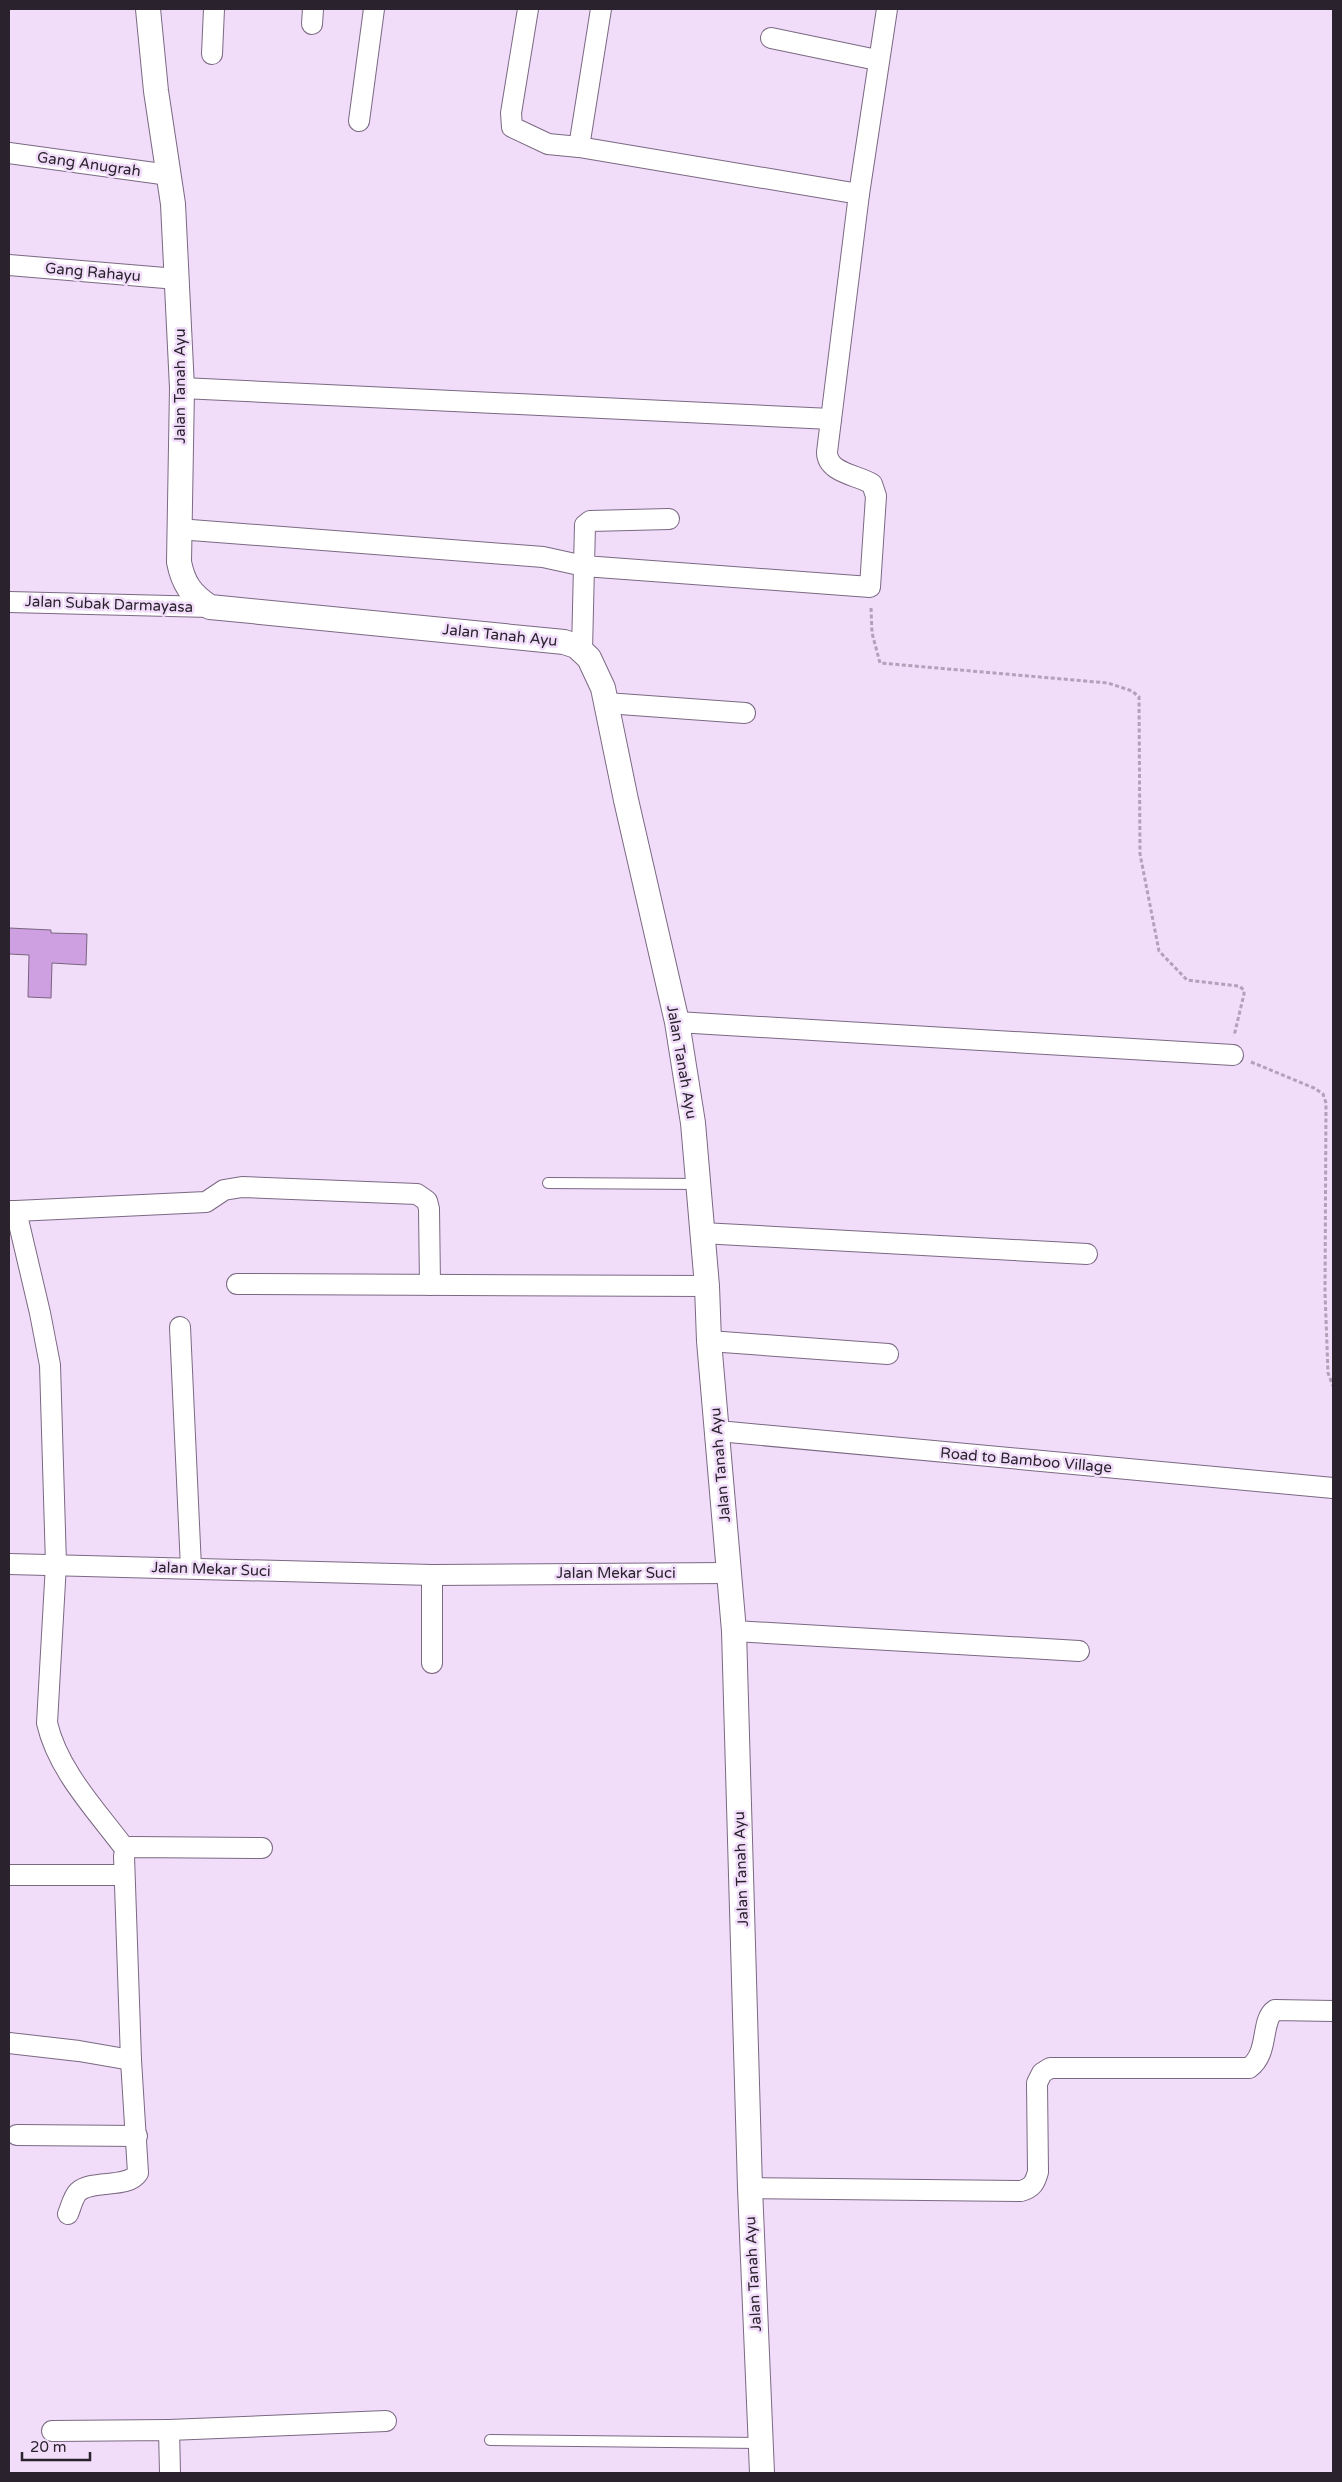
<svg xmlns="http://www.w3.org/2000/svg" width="1342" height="2482" font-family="'Varela Round',sans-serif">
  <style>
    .building { fill: #cfa0e1; stroke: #78657f }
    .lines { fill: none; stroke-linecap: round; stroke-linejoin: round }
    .service-casing { stroke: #7b6982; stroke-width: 12 }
    .minor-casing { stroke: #7b6982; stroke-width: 22 }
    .tertiary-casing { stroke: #7b6982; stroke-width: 26 }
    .path { stroke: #b2a1b9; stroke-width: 3; stroke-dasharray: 4 2.5; stroke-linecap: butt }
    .service { stroke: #fff; stroke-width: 10 }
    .minor { stroke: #fff; stroke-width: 20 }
    .tertiary { stroke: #fff; stroke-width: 24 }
    .labels { text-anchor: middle; stroke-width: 5; stroke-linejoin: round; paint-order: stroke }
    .street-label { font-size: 15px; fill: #2a232d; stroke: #f1dcfa }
  </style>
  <rect width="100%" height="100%" fill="#f1dcfa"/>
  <path class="building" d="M9 928 51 930V933L87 934 86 965 52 963 51 998 28 997 29 955 9 954Z"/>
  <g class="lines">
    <defs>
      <g id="service">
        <path d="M548 1183 698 1184"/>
        <path d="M490 2440 760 2443"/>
      </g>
      <g id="minor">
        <path d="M528 9 511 113 512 127 548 144 579 147 859 194"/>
        <path d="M312 24 313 9"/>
        <path d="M771 38 877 60"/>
        <path d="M212 54 214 9"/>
        <path d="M359 121 374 9"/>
        <path d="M579 147 601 9"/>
        <path d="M9 153 169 175"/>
        <path d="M9 265 177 279"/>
        <path d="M182 388 831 419"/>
        <path d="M669 519 590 521 585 525 584 566 870 587 876 496 872 484C858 475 827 473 827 452L859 194 887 9"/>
        <path d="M178 529 543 557 584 566 582 651"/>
        <path d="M9 602 210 607"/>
        <path d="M606 703 745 713"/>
        <path d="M677 1022 1233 1055"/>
        <path d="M9 1211H16L40 1313 50 1365 56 1564 47 1723C58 1771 97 1811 126 1850"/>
        <path d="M16 1211 206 1202 224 1190 242 1187 417 1194 427 1201 429 1209 430 1285"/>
        <path d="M702 1233 1087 1254"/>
        <path d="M237 1284 707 1286"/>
        <path d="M180 1327 191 1568"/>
        <path d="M709 1341 888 1354"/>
        <path d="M718 1431 1333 1488"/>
        <path d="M9 1564 432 1575 729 1573"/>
        <path d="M432 1575V1663"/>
        <path d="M734 1631 1079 1651"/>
        <path d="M9 1875H124"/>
        <path d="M9 2043 79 2051 131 2060"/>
        <path d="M17 2135 137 2136"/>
        <path d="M750 2188 1021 2191C1032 2188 1035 2183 1038 2172L1037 2083 1042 2073 1050 2068H1249C1270 2053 1260 2020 1275 2010L1333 2011"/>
        <path d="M68 2214C71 2207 73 2197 78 2192 92 2179 128 2189 138 2173L131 2060 124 1856 126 1850 131 1847 262 1848"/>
        <path d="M169 2430 386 2421"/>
        <path d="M52 2431 169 2430 170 2473"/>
      </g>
      <path id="tertiary" d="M148 9 156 91 173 204 182 388 179 562C183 583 191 595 210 607L564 642 576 646 589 658 603 688 626 800 677 1022 693 1123 707 1286 709 1341 734 1631 750 2188 762 2473"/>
    </defs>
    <use href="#service" class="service-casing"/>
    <use href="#minor" class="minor-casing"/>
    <use href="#tertiary" class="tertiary-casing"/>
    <g class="path">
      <path d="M871 608 872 633 880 663 1108 683 1132 691 1139 697 1140 854 1159 951 1187 980 1239 986 1244 990V994L1234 1036"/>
      <path d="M1251 1062 1314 1088 1323 1094 1326 1103 1325 1292 1328 1373 1333 1386"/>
    </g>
    <use href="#service" class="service"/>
    <use href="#minor" class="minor"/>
    <use href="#tertiary" class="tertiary"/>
  </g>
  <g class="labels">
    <g class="street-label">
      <text transform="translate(89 164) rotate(8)" y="5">Gang Anugrah</text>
      <text transform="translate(93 272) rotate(5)" y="5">Gang Rahayu</text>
      <text transform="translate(180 386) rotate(-90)" y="5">Jalan Tanah Ayu</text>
      <text transform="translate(109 604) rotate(2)" y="5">Jalan Subak Darmayasa</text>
      <text transform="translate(500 635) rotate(6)" y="5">Jalan Tanah Ayu</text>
      <text transform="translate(682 1062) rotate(80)" y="5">Jalan Tanah Ayu</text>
      <text transform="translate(1026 1460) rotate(5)" y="5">Road to Bamboo Village</text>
      <text transform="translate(720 1465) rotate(-95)" y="5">Jalan Tanah Ayu</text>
      <text transform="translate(211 1569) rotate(2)" y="5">Jalan Mekar Suci</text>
      <text x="616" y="1578">Jalan Mekar Suci</text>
      <text transform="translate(741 1869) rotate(-92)" y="5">Jalan Tanah Ayu</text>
      <text transform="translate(753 2274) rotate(-93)" y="5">Jalan Tanah Ayu</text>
    </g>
  </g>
  <rect width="1342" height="2482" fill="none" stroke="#2a232d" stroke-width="20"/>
  <path d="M22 2452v8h68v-8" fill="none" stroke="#2a232d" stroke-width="2.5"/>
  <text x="30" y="2452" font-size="15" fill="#2a232d" stroke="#f1dcfa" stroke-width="4" paint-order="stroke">20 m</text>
</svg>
